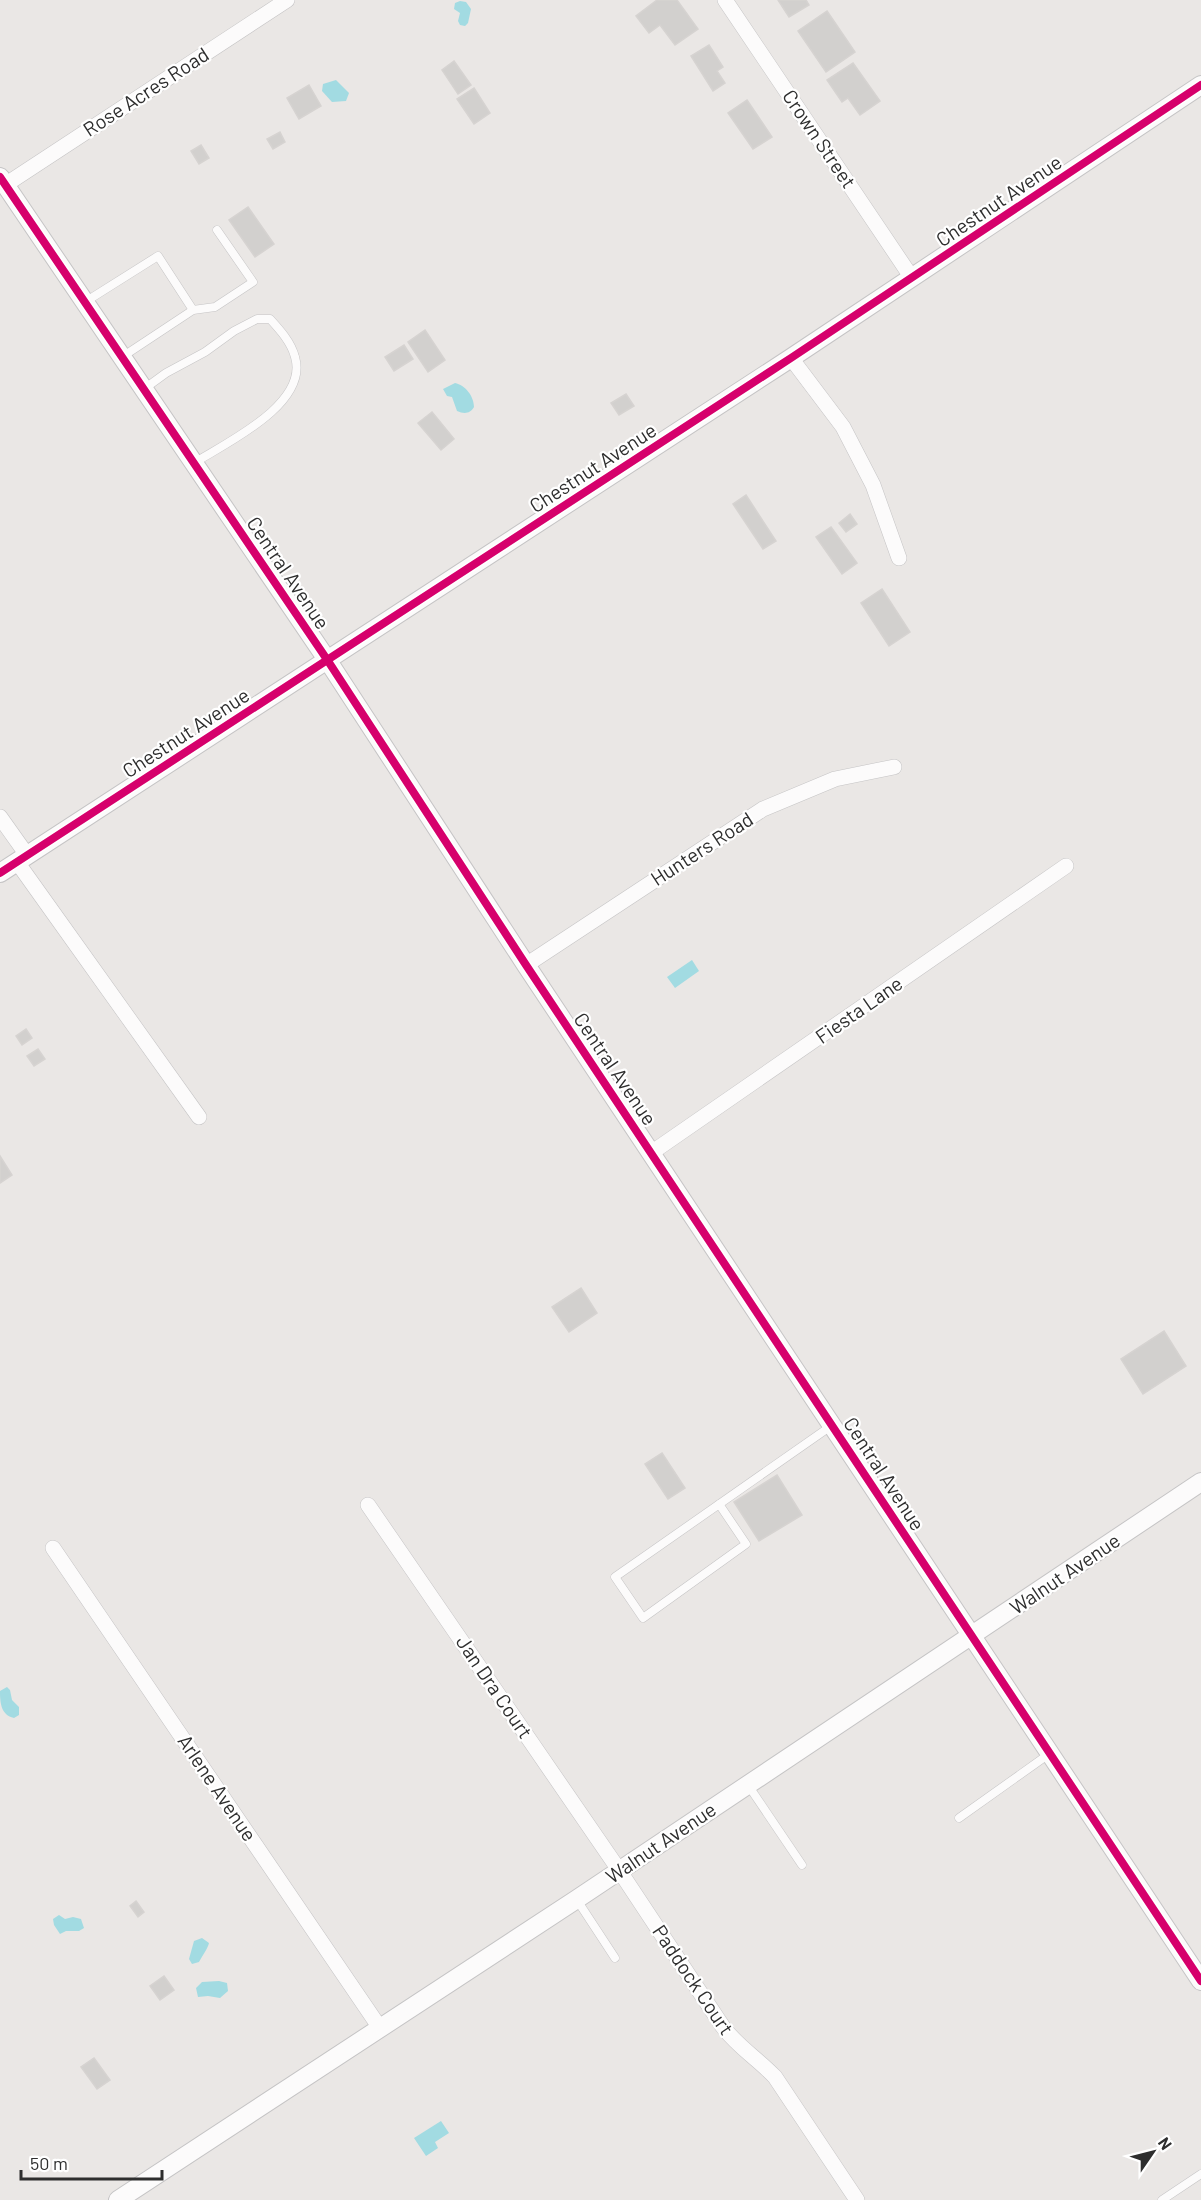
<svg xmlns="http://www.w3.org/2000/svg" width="1201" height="2200" font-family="Barlow,sans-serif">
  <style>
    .water { fill: #a2dbe2 }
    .building { fill: #d2d0ce; stroke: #d6d3d1; stroke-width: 1.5 }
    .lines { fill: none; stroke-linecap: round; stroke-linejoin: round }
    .service-casing { stroke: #c5c4c5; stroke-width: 9 }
    .minor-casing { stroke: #c5c4c5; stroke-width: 16 }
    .tertiary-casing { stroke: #c5c4c5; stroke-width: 20 }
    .service { stroke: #fcfbfb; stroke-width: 8 }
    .minor { stroke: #fcfbfb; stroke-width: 15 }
    .tertiary { stroke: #fcfbfb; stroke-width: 18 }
    .cycleway-casing { stroke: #fff; stroke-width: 11 }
    .cycleway { stroke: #d6006c; stroke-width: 8 }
    .labels { text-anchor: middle; stroke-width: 4.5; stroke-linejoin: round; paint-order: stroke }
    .street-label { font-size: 20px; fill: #2e2e2e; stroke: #fff }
  </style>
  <rect width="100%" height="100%" fill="#eae7e5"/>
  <g class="water">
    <path d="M460 1 466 2 471 9 468 23 465 26 460 25 458 21 460 13 454 9 455 3Z"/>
    <path d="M336 80 349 93 346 101 332 102 322 91 323 84Z"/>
    <path d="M455 383C465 385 474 396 474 407 470 414 464 414 457 411L452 397 447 396 443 389Z"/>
    <path d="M692 960 699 971 675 988 667 977Z"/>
    <path d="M7 1687 10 1690 12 1700 19 1707V1715L14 1718C1 1715 0 1703 0 1691Z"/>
    <path d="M59 1915 65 1919 73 1917 81 1919 84 1928 79 1931H66L60 1934 54 1925 53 1919Z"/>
    <path d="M202 1938 209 1943C208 1948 202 1956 199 1962L192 1964 189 1959 194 1941Z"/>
    <path d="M219 1981 227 1983 228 1991 220 1998 208 1996 198 1997 196 1988 202 1982Z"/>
    <path d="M441 2121 449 2133 435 2142 438 2148 426 2156 414 2138Z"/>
  </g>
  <g class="building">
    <path d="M657 0H677L698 29 675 45 660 25 649 33 636 16Z"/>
    <path d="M778 0H806L809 5 789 17Z"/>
    <path d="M827 11 855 52 826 72 798 31Z"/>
    <path d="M709 45 723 67 717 71 725 83 713 91 691 56Z"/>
    <path d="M454 61 471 85 458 94 442 70Z"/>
    <path d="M853 63 880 101 860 115 848 98 842 102 827 80Z"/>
    <path d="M309 85 321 106 299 119 287 98Z"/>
    <path d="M474 88 490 113 474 124 457 99Z"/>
    <path d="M747 100 772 137 753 149 728 113Z"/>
    <path d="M280 132 285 142 273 149 267 139Z"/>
    <path d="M201 145 209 158 199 164 191 151Z"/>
    <path d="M248 207 274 244 255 257 229 220Z"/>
    <path d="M425 330 445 360 428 372 408 342Z"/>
    <path d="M404 345 413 359 394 371 385 357Z"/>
    <path d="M626 394 634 406 619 415 611 403Z"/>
    <path d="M432 412 454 439 441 450 418 423Z"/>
    <path d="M746 495 776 541 763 549 733 504Z"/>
    <path d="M850 514 857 524 846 532 839 523Z"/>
    <path d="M831 527 857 563 842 574 816 537Z"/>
    <path d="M882 589 910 632 889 646 861 603Z"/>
    <path d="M26 1029 32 1038 22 1045 16 1036Z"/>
    <path d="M38 1049 45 1059 34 1066 27 1056Z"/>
    <path d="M0 1156 12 1175 0 1183Z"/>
    <path d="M581 1288 597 1313 569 1332 552 1307Z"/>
    <path d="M1164 1331 1186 1366 1143 1394 1121 1359Z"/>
    <path d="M662 1453 685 1488 668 1499 645 1464Z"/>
    <path d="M777 1475 802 1515 759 1541 734 1502Z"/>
    <path d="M136 1901 144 1912 138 1917 130 1906Z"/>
    <path d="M164 1976 174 1990 160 2000 150 1986Z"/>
    <path d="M94 2058 110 2080 97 2089 81 2067Z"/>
  </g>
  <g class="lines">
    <defs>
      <g id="service">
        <path d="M85 302 158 256 193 310"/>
        <path d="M122 357 193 310 215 307 253 282 217 230"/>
        <path d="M144 389 166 373 205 352 234 331 257 319H270C280 330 291 342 295 357 309 404 226 443 194 463"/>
        <path d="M719 1504 746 1544 643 1618 615 1577 831 1426"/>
        <path d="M748 1785 802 1865"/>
        <path d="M959 1818 1049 1754"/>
        <path d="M577 1900 615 1958"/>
        <path d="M1162 2200 1201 2174"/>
      </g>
      <g id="minor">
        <path d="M725 0 912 278"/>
        <path d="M5 185 287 0"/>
        <path d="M791 358 843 427 873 485 899 558"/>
        <path d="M0 817 27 855"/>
        <path d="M17 862 199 1117"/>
        <path d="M526 965 763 809 835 779 894 767"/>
        <path d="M651 1153 1066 866"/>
        <path d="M368 1505 619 1870 723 2027C738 2047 758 2059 775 2077L857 2200"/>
        <path d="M53 1548 380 2028"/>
      </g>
      <g id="tertiary">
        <path d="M0 177 328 661 526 965 1201 1981"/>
        <path d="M0 873 791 358 1201 85"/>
        <path d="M118 2200 577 1899 1201 1482"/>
      </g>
    </defs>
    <use href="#service" class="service-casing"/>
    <use href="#minor" class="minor-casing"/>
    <use href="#tertiary" class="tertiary-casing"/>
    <use href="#service" class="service"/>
    <use href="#minor" class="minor"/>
    <use href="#tertiary" class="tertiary"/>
    <defs>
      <g id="cycleway">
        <path d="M0 177 328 661 526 965 1201 1981"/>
        <path d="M0 873 791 358 1201 85"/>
      </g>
    </defs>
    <use href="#cycleway" class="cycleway-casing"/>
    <use href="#cycleway" class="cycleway"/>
  </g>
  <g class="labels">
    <g class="street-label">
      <text transform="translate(146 92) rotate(-33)" y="7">Rose Acres Road</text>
      <text transform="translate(819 139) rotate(56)" y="7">Crown Street</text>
      <text transform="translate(999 201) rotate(-34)" y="7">Chestnut Avenue</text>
      <text transform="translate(593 468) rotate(-33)" y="7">Chestnut Avenue</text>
      <text transform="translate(288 573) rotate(56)" y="7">Central Avenue</text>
      <text transform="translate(186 733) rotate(-33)" y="7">Chestnut Avenue</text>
      <text transform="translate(702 849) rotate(-33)" y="7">Hunters Road</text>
      <text transform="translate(859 1010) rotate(-35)" y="7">Fiesta Lane</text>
      <text transform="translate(615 1069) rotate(56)" y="7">Central Avenue</text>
      <text transform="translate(884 1474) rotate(57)" y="7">Central Avenue</text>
      <text transform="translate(1065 1574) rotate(-34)" y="7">Walnut Avenue</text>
      <text transform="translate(494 1687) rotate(56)" y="7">Jan Dra Court</text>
      <text transform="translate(217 1788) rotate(56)" y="7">Arlene Avenue</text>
      <text transform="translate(661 1843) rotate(-34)" y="7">Walnut Avenue</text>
      <text transform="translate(693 1980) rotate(56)" y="7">Paddock Court</text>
    </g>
  </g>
  <g transform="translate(1153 2152) rotate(55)" stroke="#ffffff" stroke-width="4.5" paint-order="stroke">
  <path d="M0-4.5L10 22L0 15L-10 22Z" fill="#2e2e2e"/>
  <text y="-9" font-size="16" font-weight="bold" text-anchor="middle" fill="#2e2e2e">N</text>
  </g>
  <path d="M21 2170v9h141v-9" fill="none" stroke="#2e2e2e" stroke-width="3"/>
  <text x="30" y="2170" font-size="18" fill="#2e2e2e" stroke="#ffffff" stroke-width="4.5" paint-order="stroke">50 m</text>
</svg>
